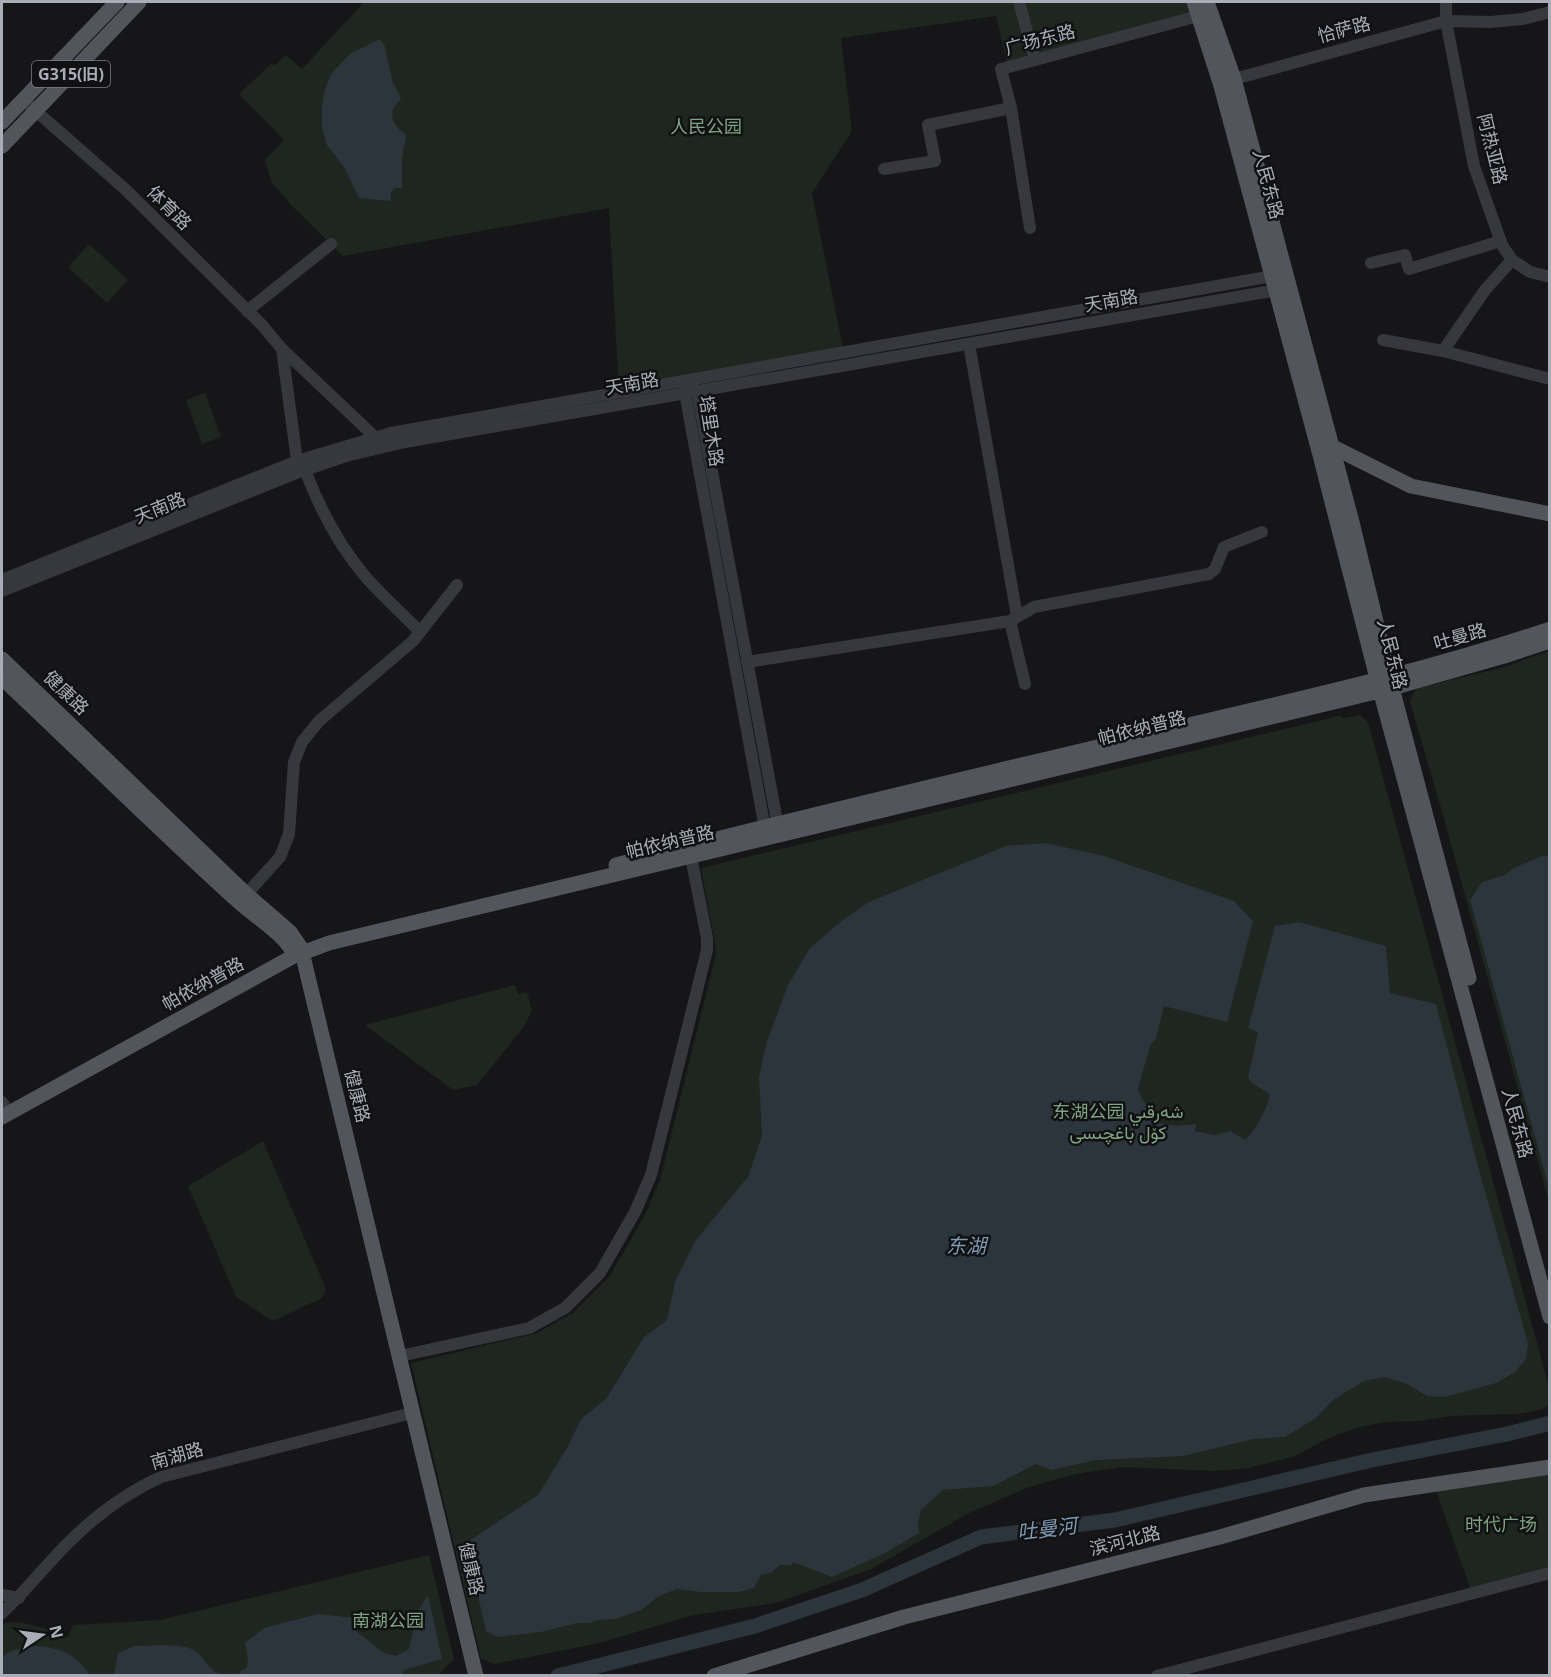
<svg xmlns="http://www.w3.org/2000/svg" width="1551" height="1677" font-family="'Open Sans',Vazirmatn,'Noto Sans SC',sans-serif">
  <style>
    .green { fill: #1e261f }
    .water { fill: #2c353c }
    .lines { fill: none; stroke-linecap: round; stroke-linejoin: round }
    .river { stroke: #2c353c; stroke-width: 15 }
    .minor { stroke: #37383d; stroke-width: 12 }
    .major { stroke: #53555c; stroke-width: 15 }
    .labels { text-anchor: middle; stroke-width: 5; stroke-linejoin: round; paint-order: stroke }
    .shield { fill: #111113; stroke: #7b7e86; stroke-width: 1.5 }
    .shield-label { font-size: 16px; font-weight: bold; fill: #a8adb8 }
    .street-label { font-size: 18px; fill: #a8adb8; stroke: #111113 }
    .park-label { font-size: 18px; fill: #7fa381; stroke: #111113 }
    .water-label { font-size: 20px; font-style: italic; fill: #7f9bb3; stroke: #111113 }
  </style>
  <rect width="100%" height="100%" fill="#161618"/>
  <g class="green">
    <path d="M364 2H1194L1198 16 1008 67 996 16 841 38 852 131 812 193 844 353 619 393 609 208 343 256 290 204 271 181 265 160 284 140 239 94 271 64 275 65 286 55 302 69Z"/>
    <path d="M89 244 128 280 107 303 68 267Z"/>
    <path d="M205 393 221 437 202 444 186 400Z"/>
    <path d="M1549 651V1202L1441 808 1410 702 1414 691 1422 687 1505 667Z"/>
    <path d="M1360 715 1368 722 1546 1376 1549 1390V1405L1540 1410 1518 1414 1451 1416 1420 1421 1385 1422 1359 1427 1329 1438 1292 1457 1248 1468 1215 1471 1122 1467 1076 1474 1029 1487 967 1514 871 1569 776 1603 694 1615 599 1643 494 1664 481 1659 411 1363 537 1333 573 1313 609 1277 644 1217 660 1180 716 954 715 943 701 868 1339 716 1344 718Z"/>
    <path d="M515 985 518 994 527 992 532 1011 523 1028 477 1085 453 1090 365 1025Z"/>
    <path d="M263 1141 326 1289 322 1298 273 1321 236 1297 188 1186Z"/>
    <path d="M1549 1467V1573L1472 1593 1434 1485Z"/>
    <path d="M429 1555 454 1659 437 1676H2V1624C21 1617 49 1631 68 1637L73 1625 160 1620Z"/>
  </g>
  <g class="water">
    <path d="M380 39 385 47 392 80 401 99C386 112 392 125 406 135L402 159V188H394L391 193V201L359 198 344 167 327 145 322 128V108L324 92 331 74 350 54Z"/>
    <path d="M1046 843 1104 856 1234 901 1253 921 1227 1022 1164 1006 1156 1038 1150 1046 1138 1089 1142 1099 1160 1123 1178 1126 1196 1124 1195 1131 1214 1135 1230 1131 1245 1140C1256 1131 1267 1108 1270 1095 1263 1088 1254 1087 1248 1078L1258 1032 1248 1028 1275 926 1299 922 1386 946 1390 993 1436 1004 1477 1163 1528 1343 1526 1359 1515 1372 1496 1383 1445 1397 1427 1396 1407 1384 1385 1377 1364 1381 1333 1400 1316 1418 1285 1437 1253 1439 1183 1456 1096 1460 1051 1470 1036 1464 993 1486 943 1490 921 1510 918 1522 919 1533 885 1553 832 1577 793 1562 791 1565H780L772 1572 761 1575 754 1588 738 1592H701L677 1589 659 1596 641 1610 615 1619 598 1620 590 1623H577L541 1632 497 1637 486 1631 466 1543 538 1495 567 1448 581 1419 606 1399 644 1337 667 1320 675 1282 695 1241 748 1177 762 1136 759 1077 766 1044 788 985 810 948 844 919 869 902 1006 846Z"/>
    <path d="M1542 856H1550L1549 1188 1470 900 1482 882 1505 875 1514 868Z"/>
    <path d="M428 1595 442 1659 404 1670 402 1675H231L238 1674 247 1667 248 1659 245 1643 264 1628 318 1614 355 1618 356 1631 384 1653 396 1656 409 1649 418 1611Z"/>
    <path d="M38 1646C64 1649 75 1654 90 1675H2C2 1671 0 1665 2 1660 4 1649 29 1647 38 1646Z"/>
    <path d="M134 1646C150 1646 178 1643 192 1649 206 1655 205 1671 224 1675H114L118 1653Z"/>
  </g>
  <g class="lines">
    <path class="river" d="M558 1676 755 1626 862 1590 981 1537 1115 1520 1372 1460 1507 1434 1550 1423"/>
    <g class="minor">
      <path d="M1019 2 1035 60"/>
      <path d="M1446 2V21L1474 166 1502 245 1512 260 1530 272 1550 277"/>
      <path d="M1227 81 1446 21 1491 22 1523 19 1550 12"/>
      <path d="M29 105 125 189 262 325 282 349 297 461"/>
      <path d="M884 169 935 161 928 125 1011 108"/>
      <path d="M1030 228 1011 108 1001 69 1206 14"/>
      <path d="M1371 263 1405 255 1409 269 1501 241"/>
      <path d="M247 311 331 244"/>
      <path d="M1383 340 1443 351 1550 379"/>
      <path d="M969 344 1017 616"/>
      <path d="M282 349 376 438"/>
      <path d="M1443 351 1485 290 1512 260"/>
      <path d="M691 385 697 391 779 832"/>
      <path d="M686 388 685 393 766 834"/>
      <path d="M305 470C319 507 339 545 364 575 381 595 402 613 420 632"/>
      <path d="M2 580 297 461 391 433 1278 275"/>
      <path d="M2 591 299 472 346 456 405 442 1283 289"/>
      <path d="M1010 621 1025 684"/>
      <path d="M747 662 1010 621 1034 607 1209 574 1215 569 1224 547 1262 532"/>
      <path d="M242 899 280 857 289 834 294 762 302 742 319 721 413 641 457 585"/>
      <path d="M2 1102 9 1113"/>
      <path d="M400 1356 529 1328 565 1308 600 1273 635 1212 651 1175 707 950V938L691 857"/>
      <path d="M2 1595 19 1598"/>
      <path d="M2 1613C25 1592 45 1566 68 1543 95 1516 126 1493 161 1477L408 1414"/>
      <path d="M1157 1676 1550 1573"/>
    </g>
    <g class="major">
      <path d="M1194 2 1221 86 1320 455 1380 690 1550 1317"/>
      <path d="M1207 2 1234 79 1352 522 1392 688 1469 978"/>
      <path d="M2 122 117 2"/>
      <path d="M2 146 139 2"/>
      <path d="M1331 446 1411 486 1550 514"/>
      <path d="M2 659 246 894 290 932 301 948 476 1676"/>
      <path d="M2 678C81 752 158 829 239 902 253 915 290 938 294 956"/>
      <path d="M616 865C805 815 995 772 1185 726 1307 697 1430 670 1550 629"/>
      <path d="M2 1117 294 956 329 943 1392 688 1504 656 1550 641"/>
      <path d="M714 1676 904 1617 1220 1537 1364 1495 1550 1467"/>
    </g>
  </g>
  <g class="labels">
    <rect class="shield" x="32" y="61" width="78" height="26" rx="4.5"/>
    <g class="shield-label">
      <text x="71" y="80">G315(旧)</text>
    </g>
    <g class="street-label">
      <text transform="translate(1344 30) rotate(-15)" y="6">恰萨路</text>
      <text transform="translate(1040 40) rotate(-15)" y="6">广场东路</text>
      <text transform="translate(1492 149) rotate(76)" y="6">阿热亚路</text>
      <text transform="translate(1268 184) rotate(75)" y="6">人民东路</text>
      <text transform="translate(169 208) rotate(45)" y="6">体育路</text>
      <text transform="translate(1111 301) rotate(-10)" y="6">天南路</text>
      <text transform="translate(632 384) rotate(-10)" y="6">天南路</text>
      <text transform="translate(711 431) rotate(81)" y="6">塔里木路</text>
      <text transform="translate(160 508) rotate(-22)" y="6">天南路</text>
      <text transform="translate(1460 637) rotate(-16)" y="6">吐曼路</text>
      <text transform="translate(1392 654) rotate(76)" y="6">人民东路</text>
      <text transform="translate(66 693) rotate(44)" y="6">健康路</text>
      <text transform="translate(1142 728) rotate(-14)" y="6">帕依纳普路</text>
      <text transform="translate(670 842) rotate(-13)" y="6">帕依纳普路</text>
      <text transform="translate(203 984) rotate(-29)" y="6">帕依纳普路</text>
      <text transform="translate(357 1096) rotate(76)" y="6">健康路</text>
      <text transform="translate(1517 1123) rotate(75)" y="6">人民东路</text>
      <text transform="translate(177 1456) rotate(-16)" y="6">南湖路</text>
      <text transform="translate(1125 1541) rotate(-14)" y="6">滨河北路</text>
      <text transform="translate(471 1569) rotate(77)" y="6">健康路</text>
    </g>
    <g class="park-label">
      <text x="706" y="133">人民公园</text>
      <text x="1118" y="1118">东湖公园 شەرقىي<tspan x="1118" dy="21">كۆل باغچىسى</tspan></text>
      <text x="1501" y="1531">时代广场</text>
      <text x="388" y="1627">南湖公园</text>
    </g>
    <g class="water-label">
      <text x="966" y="1253">东湖</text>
      <text transform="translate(1047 1529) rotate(-7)" y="7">吐曼河</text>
    </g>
  </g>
  <rect width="1551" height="1677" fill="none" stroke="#a8adb8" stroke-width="6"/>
  <g transform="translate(42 1635) rotate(77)" stroke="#111113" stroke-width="4.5" paint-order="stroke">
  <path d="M0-4.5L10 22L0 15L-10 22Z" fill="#a8adb8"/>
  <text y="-9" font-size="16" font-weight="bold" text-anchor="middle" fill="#a8adb8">N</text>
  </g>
</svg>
